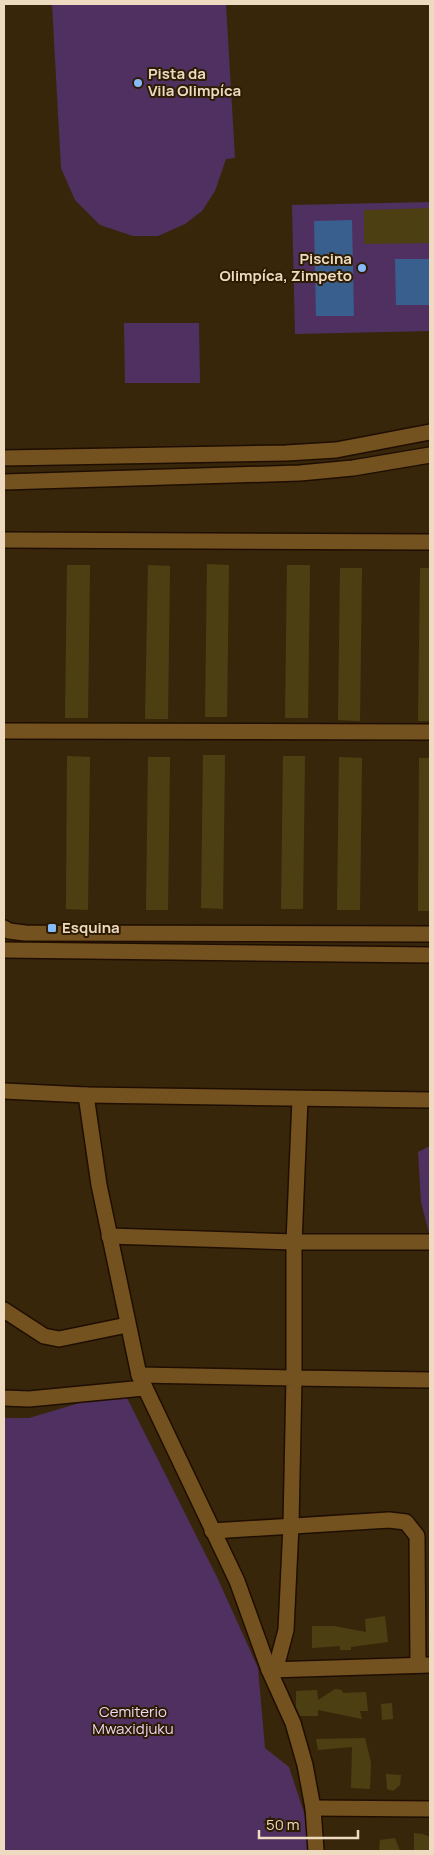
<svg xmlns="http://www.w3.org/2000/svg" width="434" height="1855" font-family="Manrope,sans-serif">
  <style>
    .green { fill: #503060 }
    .water { fill: #385f8d }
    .building { fill: #4c4013 }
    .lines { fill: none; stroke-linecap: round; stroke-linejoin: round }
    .minor-casing { stroke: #1f0e00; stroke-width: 18 }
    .minor { stroke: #745220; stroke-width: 15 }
    .poi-dot { fill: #86bbfb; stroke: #2e1c02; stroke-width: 2 }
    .labels { text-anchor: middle; stroke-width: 4; stroke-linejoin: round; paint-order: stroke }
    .poi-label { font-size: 15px; font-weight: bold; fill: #eedac1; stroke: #2e1c02; text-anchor: start }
    .park-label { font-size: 15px; fill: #ecd8f7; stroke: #2e1c02 }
  </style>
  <rect width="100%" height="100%" fill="#38260b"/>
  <g class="green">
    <path d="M52 4H226L235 158 226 159 215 191 202 211 185 224 158 236H133L100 225 75 200 61 168Z"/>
    <path d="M430 202V331L295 334 292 205Z"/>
    <path d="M124 323H199L200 383H125Z"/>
    <path d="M430 1146V1237L421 1202 418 1152Z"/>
    <path d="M123 1390 217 1577 258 1668 265 1748 289 1767 307 1822 310 1851H4V1418H29Z"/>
  </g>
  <g class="water">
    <path d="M352 220 354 316H316L314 221Z"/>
    <path d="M395 259H430V305H396Z"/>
  </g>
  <g class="building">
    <path d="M430 208V243L364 244V210Z"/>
    <path d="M207 564 229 565 227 717H205Z"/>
    <path d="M67 565H90L88 718H65Z"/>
    <path d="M148 565 170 566 168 719H145Z"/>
    <path d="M287 565H310L308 718H285Z"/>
    <path d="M340 568H362L360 721 338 720Z"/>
    <path d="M420 568H430V721H418Z"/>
    <path d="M203 755H225L223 909 201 908Z"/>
    <path d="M67 756 90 757 88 910 66 909Z"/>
    <path d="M283 756H305L303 909H281Z"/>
    <path d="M148 757H170L168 910H146Z"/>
    <path d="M339 757 362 758 360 910H337Z"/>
    <path d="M419 758H430V911H418Z"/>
    <path d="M385 1616 388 1642 351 1647V1650H340V1646L312 1648V1626H334L366 1632 365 1619Z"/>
    <path d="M335 1689 342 1690 343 1693 366 1692 368 1711H360L362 1719 318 1710V1716H300L296 1707V1691L317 1690 318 1700Z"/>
    <path d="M392 1703 393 1719 382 1720 381 1704Z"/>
    <path d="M365 1738 371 1763 370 1789 351 1788 352 1747 318 1750 316 1739Z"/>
    <path d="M386 1774 401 1775 400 1785 393 1791 387 1789Z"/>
    <path d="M414 1833 423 1834 430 1837V1851H414Z"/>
    <path d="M395 1838 400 1851H379L380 1840Z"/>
  </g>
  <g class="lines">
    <defs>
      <g id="minor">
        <path d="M4 458 286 453 336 450 430 432"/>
        <path d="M4 482 300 473 353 468 430 455"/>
        <path d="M4 540 430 542"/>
        <path d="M4 731 430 732"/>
        <path d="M4 928 9 931 25 933 430 934"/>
        <path d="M4 950 430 955"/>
        <path d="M4 1091 86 1095 99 1185 139 1375 237 1581 269 1670 293 1723 305 1765 313 1808 316 1851"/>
        <path d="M86 1095 430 1100"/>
        <path d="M300 1099 294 1242V1378L430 1380"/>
        <path d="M109 1236 294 1242H430"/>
        <path d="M4 1310 44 1336 59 1339 127 1325"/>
        <path d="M139 1375 294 1378 291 1525 286 1630 275 1671"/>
        <path d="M4 1398 29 1399 144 1388"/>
        <path d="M212 1531 389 1520 406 1522 417 1536 418 1665"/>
        <path d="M269 1670 430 1665"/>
        <path d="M313 1808 430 1809"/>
      </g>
    </defs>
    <use href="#minor" class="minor-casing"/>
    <use href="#minor" class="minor"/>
  </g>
  <g class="poi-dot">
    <circle cx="138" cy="83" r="5"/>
    <circle cx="362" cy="268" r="5"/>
    <rect x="47" y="923" width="10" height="10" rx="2.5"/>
  </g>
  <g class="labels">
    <g class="poi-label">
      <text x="148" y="79">Pista da<tspan x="148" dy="17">Vila Olimpíca</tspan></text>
      <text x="352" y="264" text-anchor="end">Piscina<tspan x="352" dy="17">Olimpíca, Zimpeto</tspan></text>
      <text x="62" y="933">Esquina</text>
    </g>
    <g class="park-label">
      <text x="133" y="1717">Cemiterio<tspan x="133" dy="17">Mwaxidjuku</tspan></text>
    </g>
  </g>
  <rect width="434" height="1855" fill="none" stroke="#eedac1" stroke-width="10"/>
  <path d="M259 1830v8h99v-8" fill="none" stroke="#eedac1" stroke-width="2.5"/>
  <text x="266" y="1830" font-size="15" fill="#eedac1" stroke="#2e1c02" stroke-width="4" paint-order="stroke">50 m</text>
</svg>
